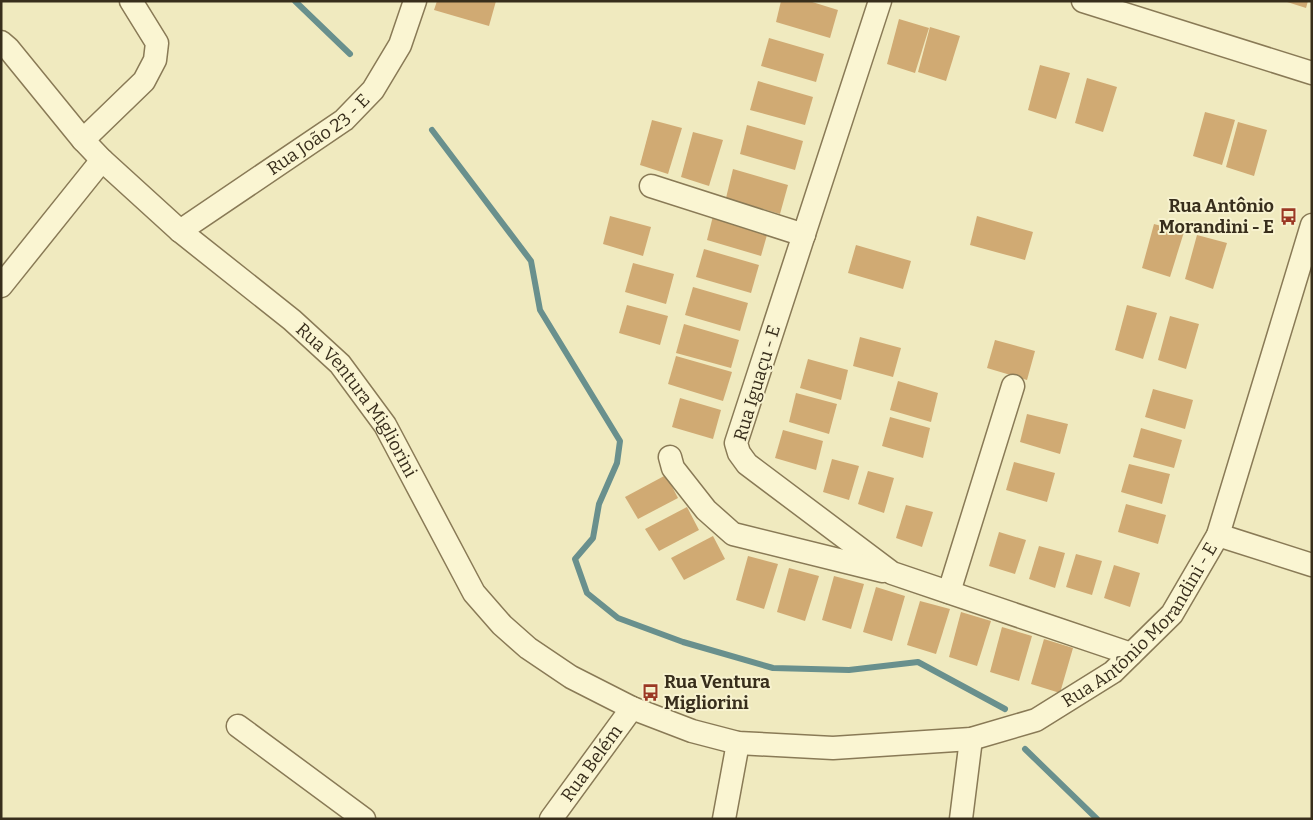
<svg xmlns="http://www.w3.org/2000/svg" width="1313" height="820" font-family="Bitter,serif">
  <style>
    .lines { fill: none; stroke-linecap: round; stroke-linejoin: round }
    .stream { stroke: #69908d; stroke-width: 6 }
    .building { fill: #d0aa73 }
    .minor-casing { stroke: #897a56; stroke-width: 25 }
    .minor { stroke: #faf5d2; stroke-width: 22 }
    .labels { text-anchor: middle; stroke-width: 4; stroke-linejoin: round; paint-order: stroke }
    .street-label { font-size: 18px; fill: #382e1c; stroke: #f7f2cf }
    .poi-label { font-size: 18px; font-weight: bold; fill: #382e1c; stroke: #f7f2cf; text-anchor: end }
  </style>
  <rect width="100%" height="100%" fill="#f0eabf"/>
  <g class="lines">
    <g class="stream">
      <path d="M295 1 350 54"/>
      <path d="M432 130 531 261 540 310 620 441 617 463 599 504 593 538 575 559 587 593 618 618 683 642 773 668 849 670 918 662 1005 709"/>
      <path d="M1025 749 1097 819"/>
    </g>
  </g>
  <g class="building">
    <path d="M437 1H496L489 26 434 10Z"/>
    <path d="M781 1H809L838 10 830 38 776 22Z"/>
    <path d="M1284 1H1308L1306 8Z"/>
    <path d="M899 19 929 28 915 73 887 64Z"/>
    <path d="M930 27 960 36 946 81 918 72Z"/>
    <path d="M769 38 824 54 816 82 761 66Z"/>
    <path d="M1040 65 1070 73 1056 119 1028 110Z"/>
    <path d="M1087 78 1117 87 1103 132 1075 123Z"/>
    <path d="M758 81 813 97 805 125 750 110Z"/>
    <path d="M1205 112 1235 120 1222 165 1193 156Z"/>
    <path d="M652 120 682 128 668 174 640 165Z"/>
    <path d="M1238 122 1267 130 1254 176 1226 167Z"/>
    <path d="M747 125 803 141 795 170 740 154Z"/>
    <path d="M693 132 723 140 709 186 681 177Z"/>
    <path d="M733 169 788 185 780 214 726 198Z"/>
    <path d="M714 212 769 228 761 256 707 240Z"/>
    <path d="M610 216 651 227 643 256 603 244Z"/>
    <path d="M977 216 1033 232 1025 260 970 245Z"/>
    <path d="M1154 224 1184 232 1170 277 1142 268Z"/>
    <path d="M1197 235 1227 243 1213 289 1185 279Z"/>
    <path d="M856 245 911 261 903 289 848 273Z"/>
    <path d="M704 249 759 265 751 293 696 277Z"/>
    <path d="M633 263 674 274 666 304 625 292Z"/>
    <path d="M693 287 748 303 740 331 685 315Z"/>
    <path d="M627 305 668 316 660 345 619 333Z"/>
    <path d="M1127 305 1157 313 1143 359 1115 350Z"/>
    <path d="M1170 316 1199 324 1186 369 1158 360Z"/>
    <path d="M684 324 739 340 731 368 676 353Z"/>
    <path d="M860 337 901 348 893 377 853 366Z"/>
    <path d="M995 340 1035 351 1027 380 987 368Z"/>
    <path d="M676 356 732 372 723 401 668 384Z"/>
    <path d="M808 359 848 370 841 400 800 388Z"/>
    <path d="M898 381 938 393 931 422 890 410Z"/>
    <path d="M1153 389 1193 400 1185 429 1145 417Z"/>
    <path d="M796 393 837 404 829 434 789 422Z"/>
    <path d="M680 398 721 410 713 439 672 427Z"/>
    <path d="M1027 414 1068 424 1060 454 1020 442Z"/>
    <path d="M890 417 930 428 923 458 882 446Z"/>
    <path d="M1141 428 1182 440 1174 468 1133 457Z"/>
    <path d="M783 430 823 441 816 470 775 458Z"/>
    <path d="M832 459 859 466 849 500 823 492Z"/>
    <path d="M1014 462 1055 473 1047 502 1006 490Z"/>
    <path d="M1129 464 1170 474 1162 504 1121 492Z"/>
    <path d="M868 471 894 478 884 513 858 504Z"/>
    <path d="M666 475 678 498 638 519 625 497Z"/>
    <path d="M1126 504 1166 515 1158 544 1118 532Z"/>
    <path d="M906 505 933 512 922 547 896 538Z"/>
    <path d="M687 507 699 530 659 551 645 529Z"/>
    <path d="M999 532 1026 540 1015 574 989 566Z"/>
    <path d="M713 536 725 559 684 580 671 558Z"/>
    <path d="M1039 546 1065 553 1055 588 1029 579Z"/>
    <path d="M1076 554 1102 561 1092 595 1066 587Z"/>
    <path d="M748 556 778 564 764 609 736 600Z"/>
    <path d="M1114 565 1140 573 1130 607 1104 598Z"/>
    <path d="M789 568 819 576 805 621 777 612Z"/>
    <path d="M834 576 864 584 851 629 822 620Z"/>
    <path d="M876 587 905 596 892 641 863 632Z"/>
    <path d="M920 601 950 609 936 654 907 645Z"/>
    <path d="M961 612 991 621 977 666 949 657Z"/>
    <path d="M1002 627 1032 636 1019 681 990 672Z"/>
    <path d="M1044 639 1073 648 1060 693 1031 684Z"/>
  </g>
  <g class="lines">
    <defs>
      <g id="minor">
        <path d="M880 1 736 443 739 453 747 464 892 573 1131 654"/>
        <path d="M1083 1 1312 73"/>
        <path id="s1" d="M1 42 8 48 83 140 102 160 180 231 292 320 340 364 385 425 474 593 502 625 528 648 571 677 632 708 692 731 738 743 833 748 971 739 1036 720 1113 672 1172 614 1218 535 1312 225"/>
        <path d="M83 140 144 81 155 60 157 43 131 1"/>
        <path d="M651 186 804 235"/>
        <path id="s2" d="M180 231 344 120 373 90 400 45 415 1"/>
        <path d="M1 286 102 160"/>
        <path d="M670 457 673 468 706 510 733 534 883 571"/>
        <path d="M1218 535 1312 565"/>
        <path d="M949 592 1013 386"/>
        <path d="M238 726 364 819"/>
        <path id="s3" d="M551 819 632 708"/>
        <path d="M724 819 738 743"/>
        <path d="M961 819 971 739"/>
      </g>
    </defs>
    <use href="#minor" class="minor-casing"/>
    <use href="#minor" class="minor"/>
  </g>
  <defs>
    <symbol id="bus-bare" viewBox="-9 -9 18 18"><path d="M-5-6H5V4H4V6H2V4H-2V6H-4V4H-5ZM-3.5-4V0h7V-4ZM-3.5 1.2v1.5H-2V1.2ZM2 1.2v1.5H3.5V1.2Z" fill="#9b3824" stroke="#f7f2cf" stroke-width="2.5" paint-order="stroke"/></symbol>
  </defs>
  <g fill-rule="evenodd">
    <use href="#bus-bare" x="1276" y="204" width="25" height="25"/>
    <use href="#bus-bare" x="638" y="680" width="25" height="25"/>
  </g>
  <g class="labels">
    <g class="street-label">
      <text dy="6" stroke="none"><textPath href="#s2" startOffset="169">Rua João 23 - E</textPath></text>
      <text transform="translate(757 383) rotate(-73)" y="6">Rua Iguaçu - E</text>
      <text dy="6" stroke="none"><textPath href="#s1" startOffset="508">Rua Ventura Migliorini</textPath></text>
      <text dy="6" stroke="none"><textPath href="#s1" startOffset="1489">Rua Antônio Morandini - E</textPath></text>
      <text dy="6" stroke="none"><textPath href="#s3" startOffset="69">Rua Belém</textPath></text>
    </g>
    <g class="poi-label">
      <text x="1274" y="212">Rua Antônio<tspan x="1274" dy="21">Morandini - E</tspan></text>
      <text x="664" y="688" text-anchor="start">Rua Ventura<tspan x="664" dy="21">Migliorini</tspan></text>
    </g>
  </g>
  <rect width="1313" height="820" fill="none" stroke="#382e1c" stroke-width="5"/>
</svg>
